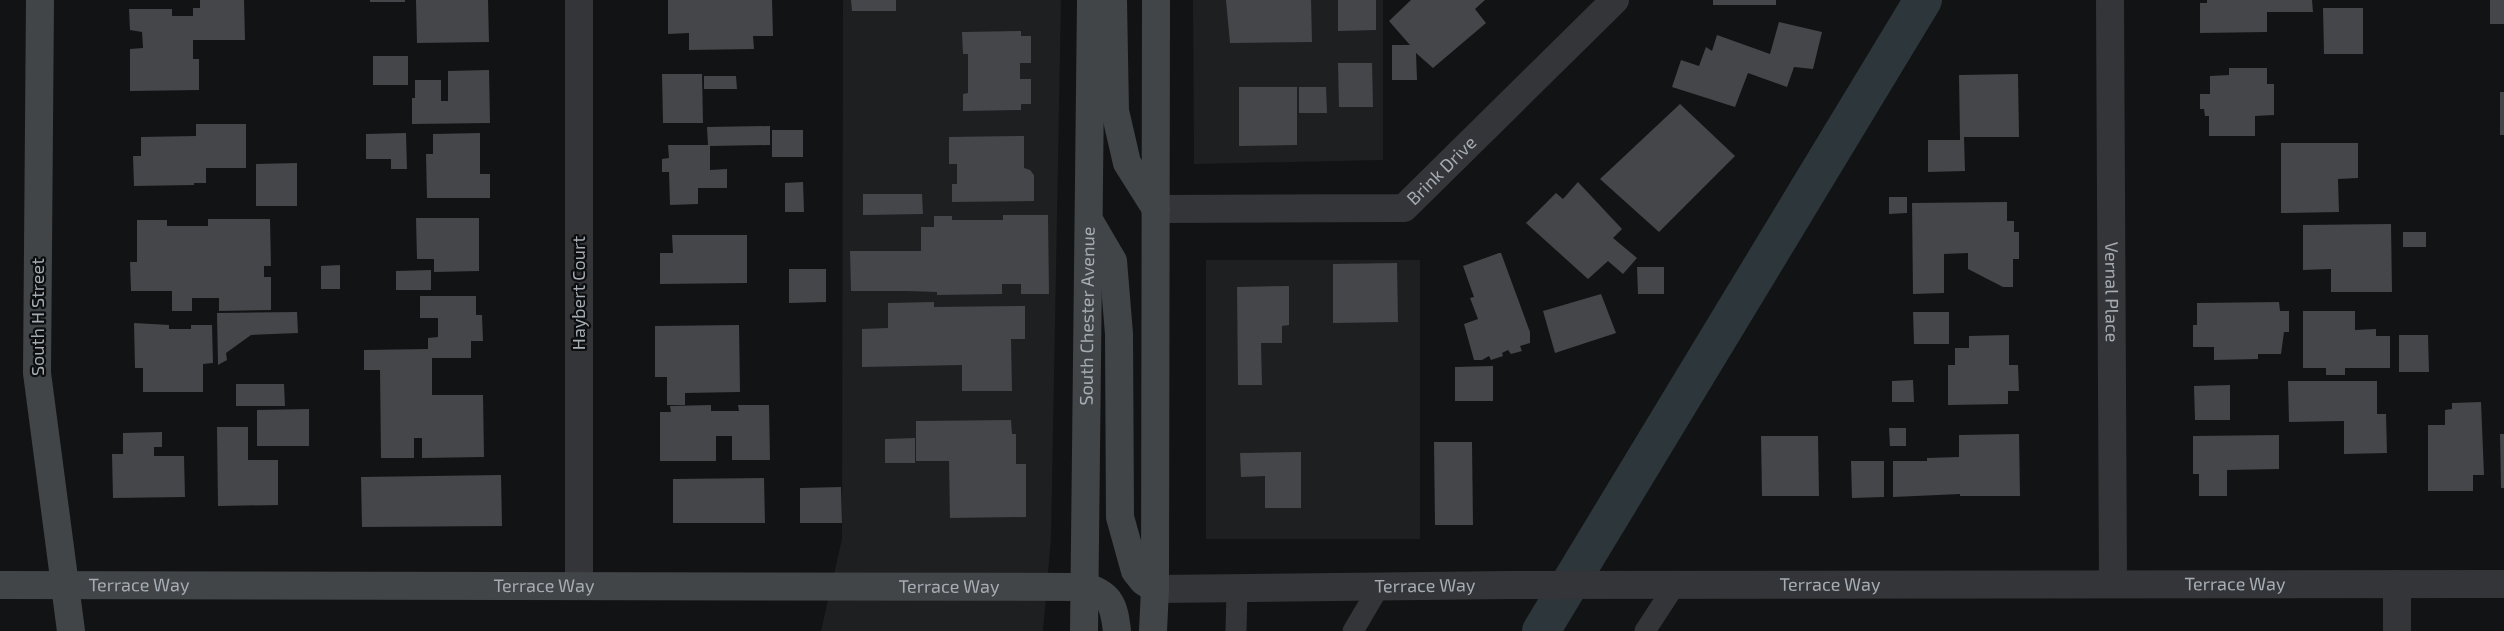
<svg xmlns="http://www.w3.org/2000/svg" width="2504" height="631" font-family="'Exo 2',sans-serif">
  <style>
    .built { fill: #1e1f21 }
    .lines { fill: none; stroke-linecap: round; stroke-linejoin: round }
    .canal { stroke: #2d373b; stroke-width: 38 }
    .building { fill: #444649 }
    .lane { stroke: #343538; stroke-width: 21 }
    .street { stroke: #343538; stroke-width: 28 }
    .secondary { stroke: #424548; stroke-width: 28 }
    .labels { text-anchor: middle; stroke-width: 4.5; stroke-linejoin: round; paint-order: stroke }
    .street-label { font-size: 18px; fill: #a5acb3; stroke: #0d0e0f }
  </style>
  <rect width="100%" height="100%" fill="#121314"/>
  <g class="built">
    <path d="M843 0H1061L1051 538 1043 631H821L842 539Z"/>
    <path d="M1193 0H1383V160L1194 164Z"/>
    <rect x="1206" y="260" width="214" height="279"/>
  </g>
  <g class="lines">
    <path class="canal" d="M1541 631 1923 0"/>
  </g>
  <g class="building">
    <path d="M200 0H244L245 40H193V59H199V90L130 91V49L143 48 142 32 130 30 129 9H172V16H193V8H200Z"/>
    <rect x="370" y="0" width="35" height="2"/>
    <path d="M416 0H488L489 42 417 43Z"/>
    <path d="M668 0H772L773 36H753L754 49 689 50V33L668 34Z"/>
    <path d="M851 0H896V11H852Z"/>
    <path d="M1226 0H1311L1312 42 1230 43Z"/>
    <path d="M1338 0H1376V30L1338 31Z"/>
    <path d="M1411 0H1485L1475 9 1486 23 1433 68 1416 53 1417 80H1392V45H1410L1389 21Z"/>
    <rect x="1713" y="0" width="63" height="5"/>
    <path d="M2207 0H2312L2313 12H2267V32L2200 33V3H2207Z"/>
    <rect x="2490" y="0" width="14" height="24"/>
    <path d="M2323 8H2363V54H2324Z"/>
    <path d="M1779 22 1822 32 1813 69 1794 67 1787 87 1748 73 1735 107 1672 87 1681 60 1699 66 1706 47 1712 51 1717 35 1770 54Z"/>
    <path d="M1021 31V36H1031V63H1020V79H1031V104H1021V110L963 111V94L968 93V54H963L962 32Z"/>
    <rect x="373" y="56" width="35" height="29"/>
    <path d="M1338 63H1372L1373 107H1339Z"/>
    <path d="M2229 68H2267V84H2274V115L2255 116V136H2209V116H2205L2204 109H2200V94H2210V76L2229 75Z"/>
    <path d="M489 70 490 123 412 124V98H415V80H441V101H448V71Z"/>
    <path d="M662 74H702L703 123H663Z"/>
    <path d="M2018 74 2019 137H1964L1965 171 1928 172V140H1960L1959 75Z"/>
    <path d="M704 76H736L737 89H704Z"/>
    <path d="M1239 87H1297V145L1239 146Z"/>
    <path d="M1299 87H1326L1327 113H1299Z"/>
    <rect x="2500" y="92" width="4" height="43"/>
    <path d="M1680 104 1735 156 1659 232 1600 179Z"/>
    <path d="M196 124H246V168H206V183H194V185L134 186 133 156H141V137L196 136Z"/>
    <path d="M770 126V145L710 146V170L727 169V188H698V204L670 205 669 172H662V159L669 158 668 145H708L707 127Z"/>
    <rect x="772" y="130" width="31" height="27"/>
    <path d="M406 133 407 169H391V159H366V134Z"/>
    <path d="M480 133V174H490V198H427L426 154H433V134Z"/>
    <path d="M1024 136V168L1030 170 1034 175V201L952 202V184H957V164H949V137Z"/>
    <path d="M2281 143H2358V178L2338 179 2339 212 2281 213Z"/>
    <path d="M297 163V206H256V164Z"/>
    <path d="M803 182 804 212H785V183Z"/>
    <path d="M1578 182 1622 229 1613 238 1637 258 1623 274 1608 261 1588 279 1526 223 1556 193 1563 199Z"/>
    <path d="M863 194H922L923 214 863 215Z"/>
    <path d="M1889 197H1907V213L1889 214Z"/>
    <path d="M2007 202V221H2014V232H2019V259H2013V287H2003L1968 269V253L1944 254V293L1913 294 1912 203Z"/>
    <path d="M1003 215H1048L1049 294H1021V284H1002V294L937 295V292L907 291H851L850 251H921V227H934V216H952V220H1003Z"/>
    <path d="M416 218H479V271L434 272V259H417Z"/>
    <path d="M208 219H270L271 266H264V277H271V310L219 311V298H192V311H172V291H131L130 262H137V220H167V226H208Z"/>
    <path d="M2391 224 2392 292H2331V269L2303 270V225Z"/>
    <rect x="2403" y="232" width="23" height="15"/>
    <path d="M672 235H747V283L660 284V253H673Z"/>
    <path d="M1499 253H1501L1530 332V343L1520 346 1522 351 1511 354 1508 350 1502 353 1503 356 1491 360 1489 356 1482 360H1474L1464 324 1478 319 1470 298 1474 297 1463 266Z"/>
    <path d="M1397 263 1398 322 1333 323V264Z"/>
    <path d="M340 265V289H321V266Z"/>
    <path d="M1637 267H1664V294H1638Z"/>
    <path d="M789 269H826V302L789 303Z"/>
    <path d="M431 270V290H396V271Z"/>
    <path d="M1289 286V325L1282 326V343H1261L1262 385H1238L1237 287Z"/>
    <path d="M1601 294 1616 333 1555 353 1543 311Z"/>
    <path d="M420 296H476V315H482L483 341H471V358H432V395H483L484 457 422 458V438H414V458H381L380 370H364V350L428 349V338L438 337V318H420Z"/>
    <path d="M934 302V307L1025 306V339H1011L1012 391H962V365L862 367V329L888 328V303Z"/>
    <path d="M2279 302 2280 311H2289V332H2284L2281 354H2258V359L2214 360V347H2193V325H2197V303Z"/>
    <path d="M2303 311H2355V330L2376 329V336H2390V368H2345V375H2326V368H2303Z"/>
    <path d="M297 312 298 333 251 335 226 353 227 360 218 365 217 313Z"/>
    <path d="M1913 312H1949V344H1914Z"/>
    <path d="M134 323 169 325V329H191V325H212L213 363 203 364V392H143V368H135Z"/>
    <path d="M739 325 740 392 685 393V405H667V377H655V326Z"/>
    <path d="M2009 335V365H2018L2019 391H2008V404L1948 405V365H1955V348H1969V336Z"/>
    <path d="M2399 335H2428L2429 372H2399Z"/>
    <path d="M1493 366V401H1455V367Z"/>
    <path d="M1913 380 1914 402H1892V381Z"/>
    <path d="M2288 381H2377V414H2386L2387 453 2344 454V421L2289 422Z"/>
    <path d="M236 384H284L285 406H236Z"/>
    <path d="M2230 385V420H2195L2194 386Z"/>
    <path d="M2481 402 2484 475H2473V491H2428V425H2445V410L2452 409V403Z"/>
    <path d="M711 405V411H739L738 405H769L770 460H732V436H716V461H660V412H671L670 406Z"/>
    <path d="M309 409V446H257V410Z"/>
    <path d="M1011 420 1012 434H1016V464H1026V517L950 518 949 461H916V421Z"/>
    <path d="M217 427H248V460H278V505L218 506Z"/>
    <path d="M1889 428H1906V446H1890Z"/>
    <path d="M162 432V447H154V456H184L185 497 113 498 112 454H123V433Z"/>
    <path d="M2019 434 2020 496H1960V494L1893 497V461H1927V458L1959 457V435Z"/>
    <path d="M2500 434H2504V488H2501Z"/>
    <path d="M2279 435V469L2227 470V496H2199V474H2193V436Z"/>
    <path d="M1761 436H1818L1819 496H1762Z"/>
    <path d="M915 438V463H885V439Z"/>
    <path d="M1434 442H1472L1473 525H1435Z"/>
    <path d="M1301 452V508H1265V476L1241 477 1240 453Z"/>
    <path d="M1851 461H1884V497L1852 498Z"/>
    <path d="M501 475 502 526 362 527 361 477Z"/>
    <path d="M764 478 765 523H673V479Z"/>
    <path d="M841 487 842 523H800V488Z"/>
  </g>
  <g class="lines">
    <g class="lane">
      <path d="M1236 631 1237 588"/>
      <path d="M1353 631 1379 587"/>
      <path d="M1645 631 1675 585"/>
    </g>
    <g class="street">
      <path d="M579 0V585"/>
      <path id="s1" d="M2110 0 2113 584"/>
      <path id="s2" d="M1156 209 1404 208 1615 0"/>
      <path id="s3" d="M1155 589 1510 585 2504 584"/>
      <path d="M2397 631V584"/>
    </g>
    <g class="secondary">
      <path d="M40 0 37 373 71 631"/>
      <path d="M1113 0 1115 111 1127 163 1156 209"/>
      <path d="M1089 220 1113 261 1119 334 1120 517 1135 571 1143 581 1155 589"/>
      <path id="s4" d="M0 585 1086 587C1112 595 1114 607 1117 631"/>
      <path id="s5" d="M1084 631 1091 0"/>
      <path d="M1153 631 1155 589 1156 0"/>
    </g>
  </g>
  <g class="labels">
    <g class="street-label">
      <text dy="6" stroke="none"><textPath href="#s2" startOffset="301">Brink Drive</textPath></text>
      <text dy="6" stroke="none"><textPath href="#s1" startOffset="292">Vernal Place</textPath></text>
      <text transform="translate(579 293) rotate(-90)" y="6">Haybert Court</text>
      <text dy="6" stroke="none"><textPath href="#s5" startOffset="315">South Chester Avenue</textPath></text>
      <text transform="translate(38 317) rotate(-90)" y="6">South H Street</text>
      <text dy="6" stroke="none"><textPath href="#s3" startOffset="1080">Terrace Way</textPath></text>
      <text dy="6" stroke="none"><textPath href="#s4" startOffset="139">Terrace Way</textPath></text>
      <text dy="6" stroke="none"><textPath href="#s4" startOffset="544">Terrace Way</textPath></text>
      <text dy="6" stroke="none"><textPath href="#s3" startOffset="675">Terrace Way</textPath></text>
      <text dy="6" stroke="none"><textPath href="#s3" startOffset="270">Terrace Way</textPath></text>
      <text dy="6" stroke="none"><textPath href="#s4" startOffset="949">Terrace Way</textPath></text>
    </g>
  </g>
</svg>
